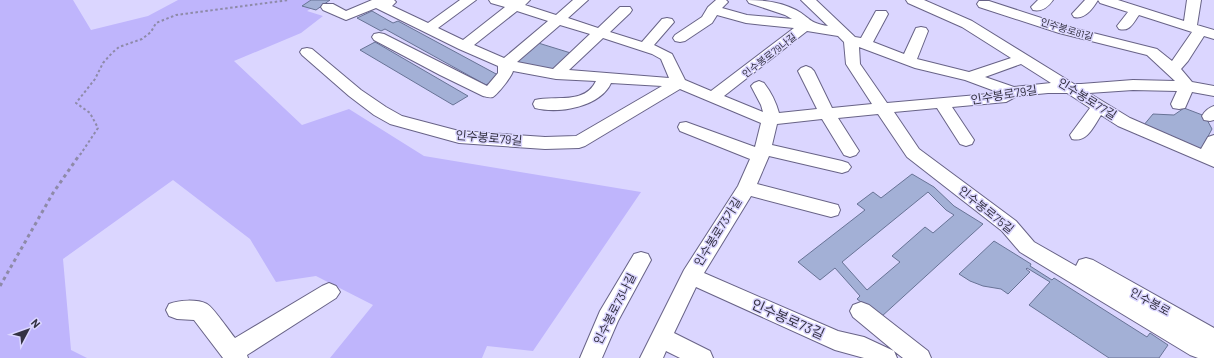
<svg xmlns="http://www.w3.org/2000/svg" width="1214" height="358" font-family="Barlow,'Noto Sans KR',sans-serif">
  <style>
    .green { fill: #bfb5fc }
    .building { fill: #a3b0d6; stroke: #687396; fill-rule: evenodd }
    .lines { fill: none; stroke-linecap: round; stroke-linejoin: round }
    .minor-casing { stroke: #686387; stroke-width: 2 }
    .path-far1 { stroke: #8e8aa8; stroke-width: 2; stroke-dasharray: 2.5 2.5; stroke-linecap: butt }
    .path { stroke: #8e8aa8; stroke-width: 3; stroke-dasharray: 3.5 3.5; stroke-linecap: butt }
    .minor { fill: #fff; fill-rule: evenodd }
    .labels { text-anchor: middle; stroke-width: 3; stroke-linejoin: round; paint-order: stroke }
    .far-street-label { font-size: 10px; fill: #343242; stroke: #dbd6ff }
    .street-label { font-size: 12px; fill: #343242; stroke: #dbd6ff }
    .near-street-label { font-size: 14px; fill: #343242; stroke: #dbd6ff }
  </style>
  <rect width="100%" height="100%" fill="#dbd6ff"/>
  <path class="green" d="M0 0H73L91 30 148 16 178 0H326L307 11 323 16 301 33 234 61 302 125 349 109 424 156 641 192 533 351 487 346 482 358H330L373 305 316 276 276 282 250 239 173 180 63 259 71 350 87 358H0Z"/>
  <g class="building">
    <path d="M311 0H330L316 10 302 6Z"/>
    <path d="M372 11 393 23 398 21 498 75 493 78 496 79 486 85 385 29 381 31 357 18Z"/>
    <path d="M375 42 468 96 453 105 360 50Z"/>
    <path d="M535 42 574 54 555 73 515 61Z"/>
    <path d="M1184 108 1205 116 1212 129 1200 151 1143 126 1153 114 1174 115Z"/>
    <path d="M912 174 934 187 954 206 983 224 881 317 857 299 860 296 835 268 820 280 798 262 865 210 857 204 873 192 881 198ZM928 192 946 210 954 215 933 233 925 227 892 256 900 262 867 290 842 262Z"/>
    <path d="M994 241 1031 264 1030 266 1052 280 1054 278 1147 337 1150 333 1168 345 1159 358H1109L1029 305 1050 282 1027 268 1026 269 1030 272 1008 294 1001 289 983 286 970 281 959 274Z"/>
  </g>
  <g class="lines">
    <defs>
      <g id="minor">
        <path d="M372 0H394L396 2 392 6 428 23 460 0H476L438 28 463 40 505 7 491 3 489 0H530L525 5 556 15 573 0H588L568 18 598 28 620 7H630L632 10 630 13 610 32 642 42 662 19 667 18 672 19 674 22 654 45 672 54 685 80 711 91 794 28 746 23 717 15 712 23 685 41 680 42 675 41 673 38 675 35 702 17 708 7 716 0H726L728 2 722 8 747 15 792 19 785 15 749 3 747 0C764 0 781 2 796 10 811 18 808 23 828 26L801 0H816L855 37 861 38 876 11H886L888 14 873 42 904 54 916 28 921 27 926 28 928 31 917 59 969 72 1011 58 962 27 908 3 906 0H924L972 21 1074 84H1081L1133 80 1175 81 1147 55 1059 33 979 7 977 4 979 1H989L1069 27 1157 49 1172 61 1192 32 1139 15C1133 23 1130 32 1119 29L1117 26 1128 12 1100 3 1098 0C1093 8 1085 20 1074 17L1072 14 1085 0H1118L1184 21 1187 0H1201L1197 25 1214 30V39L1204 36 1188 61 1181 69 1192 82 1214 86V96L1192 92 1185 108 1179 109 1173 108 1171 104 1177 91 1133 90 1089 93 1130 118 1201 149 1208 137 1214 135V167L1118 126 1101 115C1094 126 1087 143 1072 139L1070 135 1090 108 1067 93H1048L1017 96 1006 102 952 107 974 140 972 144 966 146 960 144 937 108 894 112 919 149 1016 221 1034 242 1076 266 1079 260 1086 258 1093 260 1214 328V358H1198L1190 355 1020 252 1002 231 907 157 878 114 838 118 859 151 856 155 850 157 844 155 822 119 777 124 772 145 842 161 848 163 851 167 848 171 842 173 769 156 757 184 838 205 840 210 838 215 831 217 751 196 704 273 838 331 864 337 894 351 853 317 850 311 853 305 861 302 869 305 928 351 931 358H903L894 351 897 358H864L835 350 696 287 674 333 710 351 713 358H680L666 351 663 358H640L684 270 738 186 750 159 680 131 678 127 680 123 686 122 755 147 761 123 680 89 585 146 579 148 545 149 459 143 390 124 374 115 349 96 302 55 300 52 302 49 307 48 312 49 361 90 386 107 402 116 459 131 545 137 576 136 662 86 611 83C600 107 559 114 535 108L533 104 535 100C555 95 585 105 596 81L556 79 513 71C512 76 498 94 493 97 490 98 487 97 483 96L440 75 374 40 372 37 374 34 379 33 384 34 487 86 498 73V66L459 49 376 8 346 20 323 10 321 7 323 4H333L346 11ZM517 11 548 21 504 58 474 45ZM560 25 590 34 553 69 517 62ZM807 31 838 36 844 42 846 64 872 104 832 108 814 71 811 68 806 66 801 68 798 71 817 109 779 113C776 102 771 92 764 83L759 81 754 83 751 86 761 105 763 112 724 96ZM603 38 652 54 661 59 669 78 569 70ZM859 47 915 68 965 80 1000 93 887 103 860 64ZM1021 64 1051 83 1014 87 985 77Z"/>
        <path d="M1038 0H1053C1048 7 1042 12 1033 10L1031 7Z"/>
        <path d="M1214 106V120L1210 121 1204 120 1202 116C1205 111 1208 108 1214 106Z"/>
        <path d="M641 252 648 254 651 260 618 321 602 358H580L600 311 634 254Z"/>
        <path d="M329 283 336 286 340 292 336 298 247 355 248 358H223L194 320 177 319 169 316 166 310 169 304C179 300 197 299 207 304 214 308 229 331 235 338L322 286Z"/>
      </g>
    </defs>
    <use href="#minor" class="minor-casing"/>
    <path class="path-far1" d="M80 155 98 128 90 113 76 103 95 79 103 63 112 53 119 47 142 39 151 32 156 23 176 15 289 0"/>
    <path class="path" d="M0 286 53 193 80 154"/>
    <use href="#minor" class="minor"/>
  </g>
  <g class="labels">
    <g class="far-street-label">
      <text transform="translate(1067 29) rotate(17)" y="4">인수봉로81길</text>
      <text transform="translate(769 55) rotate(-38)" y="4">인수봉로79나길</text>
    </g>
    <g class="street-label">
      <text transform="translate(1004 95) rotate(-9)" y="4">인수봉로79길</text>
      <text transform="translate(1087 99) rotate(32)" y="4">인수봉로77길</text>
      <text transform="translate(489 138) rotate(5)" y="4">인수봉로79길</text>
      <text transform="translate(986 210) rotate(39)" y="4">인수봉로75길</text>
      <text transform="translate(718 232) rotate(-58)" y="4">인수봉로73가길</text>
      <text transform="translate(1150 302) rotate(29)" y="4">인수봉로</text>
      <text transform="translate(615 309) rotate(-63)" y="4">인수봉로73나길</text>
    </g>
    <g class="near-street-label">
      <text transform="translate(788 319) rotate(24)" y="5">인수봉로73길</text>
    </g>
  </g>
  <g transform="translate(28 330) rotate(49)" stroke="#dbd6ff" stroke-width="3" paint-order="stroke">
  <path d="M0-3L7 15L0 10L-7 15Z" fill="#343242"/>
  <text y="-6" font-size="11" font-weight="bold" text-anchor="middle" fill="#343242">N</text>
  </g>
</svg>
